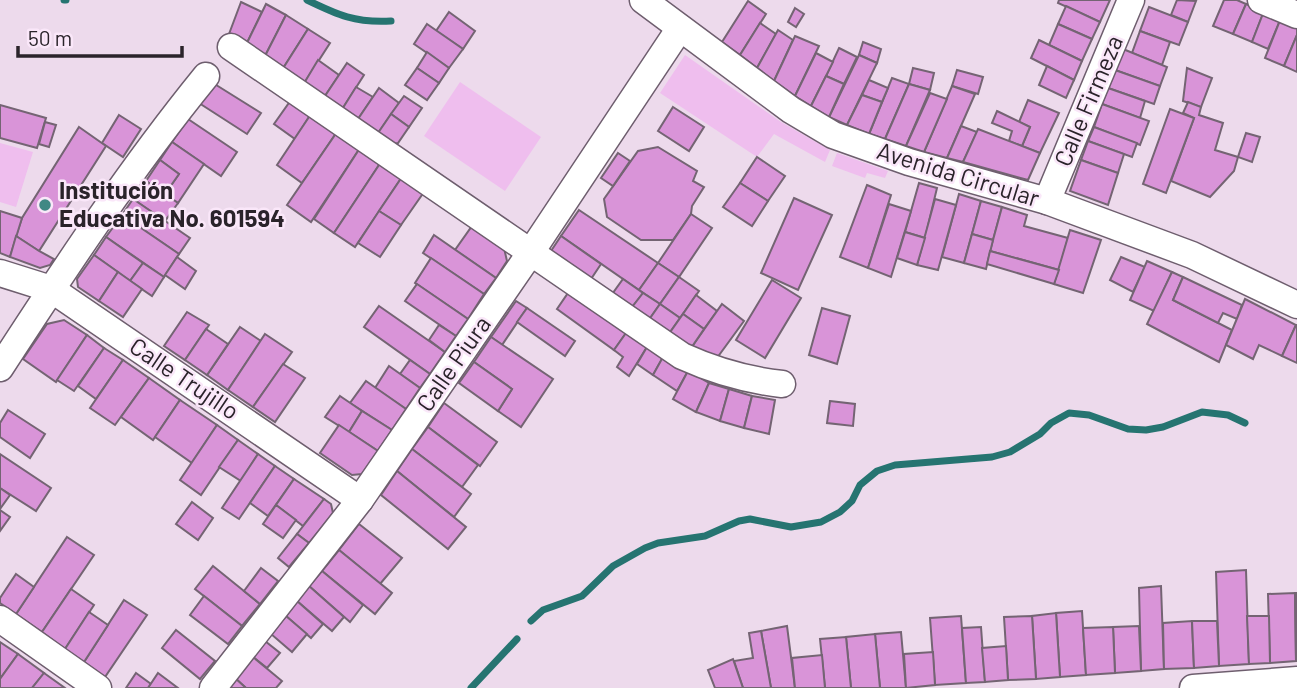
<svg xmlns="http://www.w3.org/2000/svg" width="1297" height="688" font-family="Barlow,sans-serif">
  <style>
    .green { fill: #efbeee }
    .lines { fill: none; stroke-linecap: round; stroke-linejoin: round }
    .stream { stroke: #267471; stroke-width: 7 }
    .building { fill: #d994d8; stroke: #746473; stroke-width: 2 }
    .minor-casing { stroke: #6e5e6e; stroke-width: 29 }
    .minor { stroke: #fff; stroke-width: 26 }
    .poi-dot { fill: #418884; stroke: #fae7f9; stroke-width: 2.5 }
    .labels { text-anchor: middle; stroke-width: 5; stroke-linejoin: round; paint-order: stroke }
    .street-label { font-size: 24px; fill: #2a232a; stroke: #fae7f9 }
    .poi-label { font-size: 24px; font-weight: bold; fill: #2a232a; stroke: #fae7f9; text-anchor: start }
  </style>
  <rect width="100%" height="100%" fill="#eddaec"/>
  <g class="green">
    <path d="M685 55 781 122 830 150 825 162 774 134 757 157 660 93Z"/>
    <path d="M460 82 541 137 505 191 424 136Z"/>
    <path d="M0 143 33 152 16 207 0 202Z"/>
    <path d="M837 153 888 171 885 178 867 173 865 178 832 166Z"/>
  </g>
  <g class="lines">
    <g class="stream">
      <path d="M64 0H66"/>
      <path d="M307 0C338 15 355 23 391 21"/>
      <path d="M531 621 543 610 582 596 613 566 645 548 658 543 705 536 739 521 750 519 791 527 821 522 840 512 852 501 860 485 877 471 895 465 992 457 1010 452 1040 434 1051 423 1069 413 1089 415 1128 429 1146 430 1163 427 1202 412 1228 415 1245 423"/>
      <path d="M471 688 517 639"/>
    </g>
  </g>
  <g class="building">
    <path d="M1059 0H1110L1100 22 1058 3Z"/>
    <path d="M1177 0 1196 1 1188 22 1171 15Z"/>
    <path d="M1224 0H1237L1246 4 1233 34 1213 26Z"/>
    <path d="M748 1 766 14 740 55 722 42Z"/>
    <path d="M241 2 262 12 246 45 229 34Z"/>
    <path d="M266 4 286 15 264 58 246 45Z"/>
    <path d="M1246 4 1264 11 1252 42 1233 34Z"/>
    <path d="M1066 6 1100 22 1092 39 1058 24Z"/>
    <path d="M1149 7 1188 22 1179 45 1140 31Z"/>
    <path d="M795 8 804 14 796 27 788 22Z"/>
    <path d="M1264 11 1281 18 1268 49 1252 42Z"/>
    <path d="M449 12 475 31 463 49 436 31Z"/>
    <path d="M286 15 308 29 282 70 264 58Z"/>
    <path d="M1281 18 1297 24V35L1284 66 1265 58Z"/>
    <path d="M760 23 776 34 757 68 740 55Z"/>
    <path d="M427 24 463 49 449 68 414 44Z"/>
    <path d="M1058 24 1092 39 1082 61 1049 45Z"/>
    <path d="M308 29 330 43 303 85 282 70Z"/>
    <path d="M778 30 793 40 774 81 757 68Z"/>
    <path d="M1140 31 1170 42 1162 65 1132 53Z"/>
    <path d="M1297 35V72L1284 66Z"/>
    <path d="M795 36 819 46 795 96 774 81Z"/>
    <path d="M1039 40 1082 61 1074 80 1031 58Z"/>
    <path d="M863 42 881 49 877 63 859 55Z"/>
    <path d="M839 48 857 57 844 84 826 76Z"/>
    <path d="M1123 49 1167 67 1160 86 1115 70Z"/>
    <path d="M427 52 449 68 439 83 417 68Z"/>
    <path d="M816 53 833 62 811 106 795 96Z"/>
    <path d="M859 55 877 63 847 125 829 117Z"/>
    <path d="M318 60 339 75 323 99 303 85Z"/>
    <path d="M347 63 364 75 341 111 323 99Z"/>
    <path d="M1047 66 1074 80 1066 98 1039 85Z"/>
    <path d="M417 68 439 83 427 100 405 85Z"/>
    <path d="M913 68 934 73 930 90 909 84Z"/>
    <path d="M1187 68 1212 78 1201 107 1183 101Z"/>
    <path d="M957 70 983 77 978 94 952 86Z"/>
    <path d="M1115 70 1160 86 1154 104 1108 88Z"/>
    <path d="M826 76 844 84 829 117 811 106Z"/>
    <path d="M892 78 909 84 885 139 869 134Z"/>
    <path d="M869 80 888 88 882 102 862 95Z"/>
    <path d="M213 83 261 113 247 134 199 103Z"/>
    <path d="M909 84 930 90 906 146 885 139Z"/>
    <path d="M952 86 975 94 947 158 924 152Z"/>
    <path d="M356 87 373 97 356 122 341 111Z"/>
    <path d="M379 88 399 103 376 136 356 122Z"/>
    <path d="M1108 88 1145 101 1140 118 1102 104Z"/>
    <path d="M930 93 947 99 924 152 906 146Z"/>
    <path d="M862 95 882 102 869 134 847 125Z"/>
    <path d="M404 96 422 108 409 127 391 114Z"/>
    <path d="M291 100 311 114 295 139 274 124Z"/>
    <path d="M1028 100 1059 113 1040 153 1022 146 1030 127 1019 122Z"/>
    <path d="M1188 102 1201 107 1199 115 1223 123 1215 150 1238 157 1234 171 1210 197 1171 181 1194 118 1183 113Z"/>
    <path d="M1102 104 1149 121 1140 145 1094 127Z"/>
    <path d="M0 105 46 118 37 148 0 138Z"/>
    <path d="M673 107 704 127 689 151 658 131Z"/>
    <path d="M1170 109 1194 118 1166 193 1143 184Z"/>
    <path d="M997 111 1030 127 1022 146 1009 141 1012 131 992 123Z"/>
    <path d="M311 114 337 132 302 183 277 165Z"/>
    <path d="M391 114 409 127 398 143 390 145 376 136Z"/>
    <path d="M119 115 141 129 123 157 102 143Z"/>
    <path d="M188 119 237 152 221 176 172 142Z"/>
    <path d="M45 122 56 125 49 147 39 144Z"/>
    <path d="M961 126 977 132 963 162 947 158Z"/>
    <path d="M79 127 106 146 39 251 16 236 22 218Z"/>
    <path d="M1094 127 1137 143 1132 157 1088 141Z"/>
    <path d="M978 129 1040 153 1028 180 963 162Z"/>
    <path d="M337 132 360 148 311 222 287 205Z"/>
    <path d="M1246 133 1260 137 1252 162 1238 157Z"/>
    <path d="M1088 141 1124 154 1118 173 1081 160Z"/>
    <path d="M172 142 204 164 178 203 165 194 179 174 160 160Z"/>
    <path d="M658 147 697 171 693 181 704 187 692 206 691 214 673 240H641L607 217 604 199 638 151Z"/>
    <path d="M360 148 381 162 334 233 314 219Z"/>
    <path d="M618 153 630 161 613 186 601 178Z"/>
    <path d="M757 157 785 176 768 201 740 183Z"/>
    <path d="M160 160 179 174 165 194 146 181Z"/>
    <path d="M1081 160 1118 173 1108 205 1070 191Z"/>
    <path d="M381 162 402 177 355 247 334 233Z"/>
    <path d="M402 177 424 192 401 225 379 211Z"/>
    <path d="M146 181 178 203 165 221 133 199Z"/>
    <path d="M740 183 768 201 752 226 723 207Z"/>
    <path d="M919 183 937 188 925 238 905 232Z"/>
    <path d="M867 185 891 195 868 268 840 257Z"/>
    <path d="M959 194 981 201 964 263 942 257Z"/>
    <path d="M794 198 832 215 798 290 761 273Z"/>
    <path d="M133 199 190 238 179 254 122 215Z"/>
    <path d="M935 199 956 205 938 270 917 265Z"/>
    <path d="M981 201 1002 207 993 240 972 234Z"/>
    <path d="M889 204 911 211 891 277 868 268Z"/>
    <path d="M1002 207 1027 215 1024 226 1068 238 1059 270 990 251Z"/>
    <path d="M579 210 658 263 639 290 561 236Z"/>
    <path d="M0 211 22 218 10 257 0 253Z"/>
    <path d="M379 211 401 225 380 257 358 243Z"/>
    <path d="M691 214 712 228 679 277 658 263Z"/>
    <path d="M122 215 179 254 164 277 106 237Z"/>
    <path d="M472 226 504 248 507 261 496 278 455 250Z"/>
    <path d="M1070 230 1101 240 1083 293 1054 284Z"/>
    <path d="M905 232 925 238 917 265 897 258Z"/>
    <path d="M972 234 993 240 986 269 964 263Z"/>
    <path d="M434 235 496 278 484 294 423 253Z"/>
    <path d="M16 236 39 251 54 259 50 265 40 268 10 257Z"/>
    <path d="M561 236 601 264 589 282 551 251Z"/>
    <path d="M106 237 143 263 130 281 94 255Z"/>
    <path d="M990 251 1059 270 1054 284 987 264Z"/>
    <path d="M94 255 118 272 99 301 78 287 77 279Z"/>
    <path d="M177 257 196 271 185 289 165 275Z"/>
    <path d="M1121 257 1145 267 1133 292 1110 280Z"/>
    <path d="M431 258 484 294 468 319 415 283Z"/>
    <path d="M1147 261 1172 272 1154 311 1130 300Z"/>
    <path d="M143 263 164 277 152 296 130 281Z"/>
    <path d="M658 263 679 277 660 304 639 290Z"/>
    <path d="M118 272 142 289 123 317 99 301Z"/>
    <path d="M1172 272 1183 277 1173 300 1232 330 1219 362 1147 324Z"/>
    <path d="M679 277 699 291 680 318 660 304Z"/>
    <path d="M1183 277 1242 305 1237 319 1223 313 1218 323 1173 300Z"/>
    <path d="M623 279 643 293 629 311 610 297Z"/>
    <path d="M772 280 801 298 765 358 736 340Z"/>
    <path d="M417 284 468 319 456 336 405 301Z"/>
    <path d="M568 293 626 333 614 350 557 309Z"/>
    <path d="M643 293 660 304 646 324 629 311Z"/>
    <path d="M696 295 717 311 704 329 683 314Z"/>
    <path d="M1245 299 1296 325 1282 356 1259 345 1253 359 1226 345Z"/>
    <path d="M516 301 527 308 502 345 491 337Z"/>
    <path d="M660 304 680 318 666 338 646 324Z"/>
    <path d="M722 304 744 321 714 362 689 351Z"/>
    <path d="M379 306 445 352 430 374 364 327Z"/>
    <path d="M527 308 575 341 565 356 517 322Z"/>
    <path d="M822 308 850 316 837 364 809 355Z"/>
    <path d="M187 312 209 325 185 360 164 346Z"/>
    <path d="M683 314 704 329 689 351 666 338Z"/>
    <path d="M64 320 87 335 56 382 23 359 47 324Z"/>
    <path d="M439 325 456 336 445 352 429 340Z"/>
    <path d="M1296 325H1297V363L1282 356Z"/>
    <path d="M240 327 261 341 228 390 207 375Z"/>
    <path d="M206 329 228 344 207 375 185 360Z"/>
    <path d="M626 333 647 347 629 376 617 367 623 357 614 350Z"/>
    <path d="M265 334 292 352 253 407 228 390Z"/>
    <path d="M87 335 104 348 74 391 57 380Z"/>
    <path d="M491 337 553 379 521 427 498 411 512 389 474 362Z"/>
    <path d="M647 347 663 357 653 375 637 364Z"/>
    <path d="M104 348 123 360 96 399 78 386Z"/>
    <path d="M663 357 688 371 677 391 653 375Z"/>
    <path d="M123 360 149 378 115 425 90 408Z"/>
    <path d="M410 360 430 374 420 388 400 374Z"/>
    <path d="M474 362 512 389 498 411 459 383Z"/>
    <path d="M283 364 305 378 275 422 253 407Z"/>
    <path d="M389 366 420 388 406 409 375 388Z"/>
    <path d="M688 371 709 383 696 412 673 399Z"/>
    <path d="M149 378 180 400 153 440 121 417Z"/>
    <path d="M366 381 406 409 392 430 350 403Z"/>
    <path d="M709 383 729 389 720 421 696 412Z"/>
    <path d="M729 389 752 396 744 428 720 421Z"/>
    <path d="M340 396 362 411 349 432 325 417Z"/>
    <path d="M752 396 775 400 769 434 744 428Z"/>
    <path d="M180 400 217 425 192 463 155 437Z"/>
    <path d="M830 401 855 404 853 426 827 423Z"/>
    <path d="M444 403 497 442 480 466 428 427Z"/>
    <path d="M8 410 45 434 30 458 0 437V423Z"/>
    <path d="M362 411 392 430 378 451 349 432Z"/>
    <path d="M217 425 238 440 201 495 180 480Z"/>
    <path d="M339 425 378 451 362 474 352 475 320 453Z"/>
    <path d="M428 427 478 465 462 487 412 449Z"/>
    <path d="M238 440 258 454 241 481 219 467Z"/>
    <path d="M412 449 471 494 454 517 397 471Z"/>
    <path d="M0 454 51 488 36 511 0 488Z"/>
    <path d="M258 454 275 466 239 519 222 508Z"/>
    <path d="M275 466 294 479 268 516 250 503Z"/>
    <path d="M397 471 466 527 448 549 381 495Z"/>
    <path d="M294 479 324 499 303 526 276 505Z"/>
    <path d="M0 488 10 495 0 509Z"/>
    <path d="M324 499 331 504 333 513 309 543 297 534Z"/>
    <path d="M192 502 213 518 198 540 176 524Z"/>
    <path d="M276 505 296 520 283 538 263 524Z"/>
    <path d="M0 510 10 517 0 531Z"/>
    <path d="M359 524 402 558 380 584 339 550Z"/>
    <path d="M297 534 309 543 289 567 278 558Z"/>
    <path d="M67 537 94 555 42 632 16 614Z"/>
    <path d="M339 550 392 593 375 614 322 571Z"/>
    <path d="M213 566 260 604 242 626 195 589Z"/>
    <path d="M261 568 278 581 260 604 244 591Z"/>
    <path d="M1246 570 1249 664 1219 666 1216 572Z"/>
    <path d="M322 571 363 605 350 622 309 586Z"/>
    <path d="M16 574 34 587 16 614 0 603V598Z"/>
    <path d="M309 586 344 617 332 631 297 601Z"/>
    <path d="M1161 586 1164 669 1141 671 1139 588Z"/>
    <path d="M71 589 94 605 65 649 42 632Z"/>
    <path d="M1295 593 1296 661 1270 663 1268 594Z"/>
    <path d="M1295 593H1297L1296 661Z"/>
    <path d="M204 596 242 626 228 644 190 615Z"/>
    <path d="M124 600 147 615 105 677 84 662Z"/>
    <path d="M297 601 323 624 311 638 286 616Z"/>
    <path d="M1082 611 1086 675 1060 677 1056 613Z"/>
    <path d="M89 612 108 625 84 662 65 649Z"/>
    <path d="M1056 613 1060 677 1036 679 1032 616Z"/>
    <path d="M286 616 307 634 292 652 271 634Z"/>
    <path d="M961 616 966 683 935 685 930 618Z"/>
    <path d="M1032 616 1036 679 1008 680 1004 617Z"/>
    <path d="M1247 616H1269L1270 663 1249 664Z"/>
    <path d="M1192 621 1194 668 1164 669 1163 623Z"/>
    <path d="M1192 621H1217L1219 666 1194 668Z"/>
    <path d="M787 626 795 688H771L761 631Z"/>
    <path d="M1139 626 1141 671 1115 673 1113 627Z"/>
    <path d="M981 627 985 682 966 683 962 628Z"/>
    <path d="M1113 627 1115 673 1086 675 1083 628Z"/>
    <path d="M176 630 215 661 200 679 162 648Z"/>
    <path d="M761 631 771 688H743L734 661 753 658 749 633Z"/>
    <path d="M901 632 906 688H880L875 634Z"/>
    <path d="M875 634 880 688H851L846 637Z"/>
    <path d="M846 637 851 688H825L820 639Z"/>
    <path d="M265 641 280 653 267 668 253 657Z"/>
    <path d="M0 642 18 654 0 679Z"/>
    <path d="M1006 646 1008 680 985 682 982 648Z"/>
    <path d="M933 652 935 685 906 688 904 654Z"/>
    <path d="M18 654 44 673 32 688H0V679Z"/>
    <path d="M822 655 825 688H795L792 658Z"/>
    <path d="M253 657 282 681 276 688H246L235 678Z"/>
    <path d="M733 659 743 688H715L708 670Z"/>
    <path d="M44 673 65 688H32Z"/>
    <path d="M136 673 151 684 148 688H126Z"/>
    <path d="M158 673 178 688H148Z"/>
    <path d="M235 678 246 688H227Z"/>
  </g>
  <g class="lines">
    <defs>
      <g id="minor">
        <path d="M643 0 791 110 833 135 909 162 1047 201 1192 255 1297 305"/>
        <path d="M1261 0 1297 15"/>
        <path d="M231 47 682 356C715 371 746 380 782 384"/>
        <path d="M1047 201 1131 0"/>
        <path d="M0 273 51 289 360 500"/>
        <path d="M0 368C65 268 131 168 206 76"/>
        <path d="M0 619 98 688"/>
        <path d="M213 688 360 500 531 252 680 28"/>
        <path d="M1193 688 1297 680"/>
      </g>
    </defs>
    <use href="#minor" class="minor-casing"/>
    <use href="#minor" class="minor"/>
  </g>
  <circle class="poi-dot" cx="45" cy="205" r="7"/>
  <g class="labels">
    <g class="street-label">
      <text transform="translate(1089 101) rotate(-67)" y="8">Calle Firmeza</text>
      <text transform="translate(958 175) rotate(17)" y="8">Avenida Circular</text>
      <text transform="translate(454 364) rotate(-55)" y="8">Calle Piura</text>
      <text transform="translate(184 379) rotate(34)" y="8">Calle Trujillo</text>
    </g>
    <g class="poi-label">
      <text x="59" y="199">Institución<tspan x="59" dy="28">Educativa No. 601594</tspan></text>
    </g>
  </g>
  <path d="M18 46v10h164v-10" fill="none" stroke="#2a232a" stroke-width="3.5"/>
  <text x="28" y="46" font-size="21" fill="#2a232a" stroke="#fae7f9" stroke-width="5" paint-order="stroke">50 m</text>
</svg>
